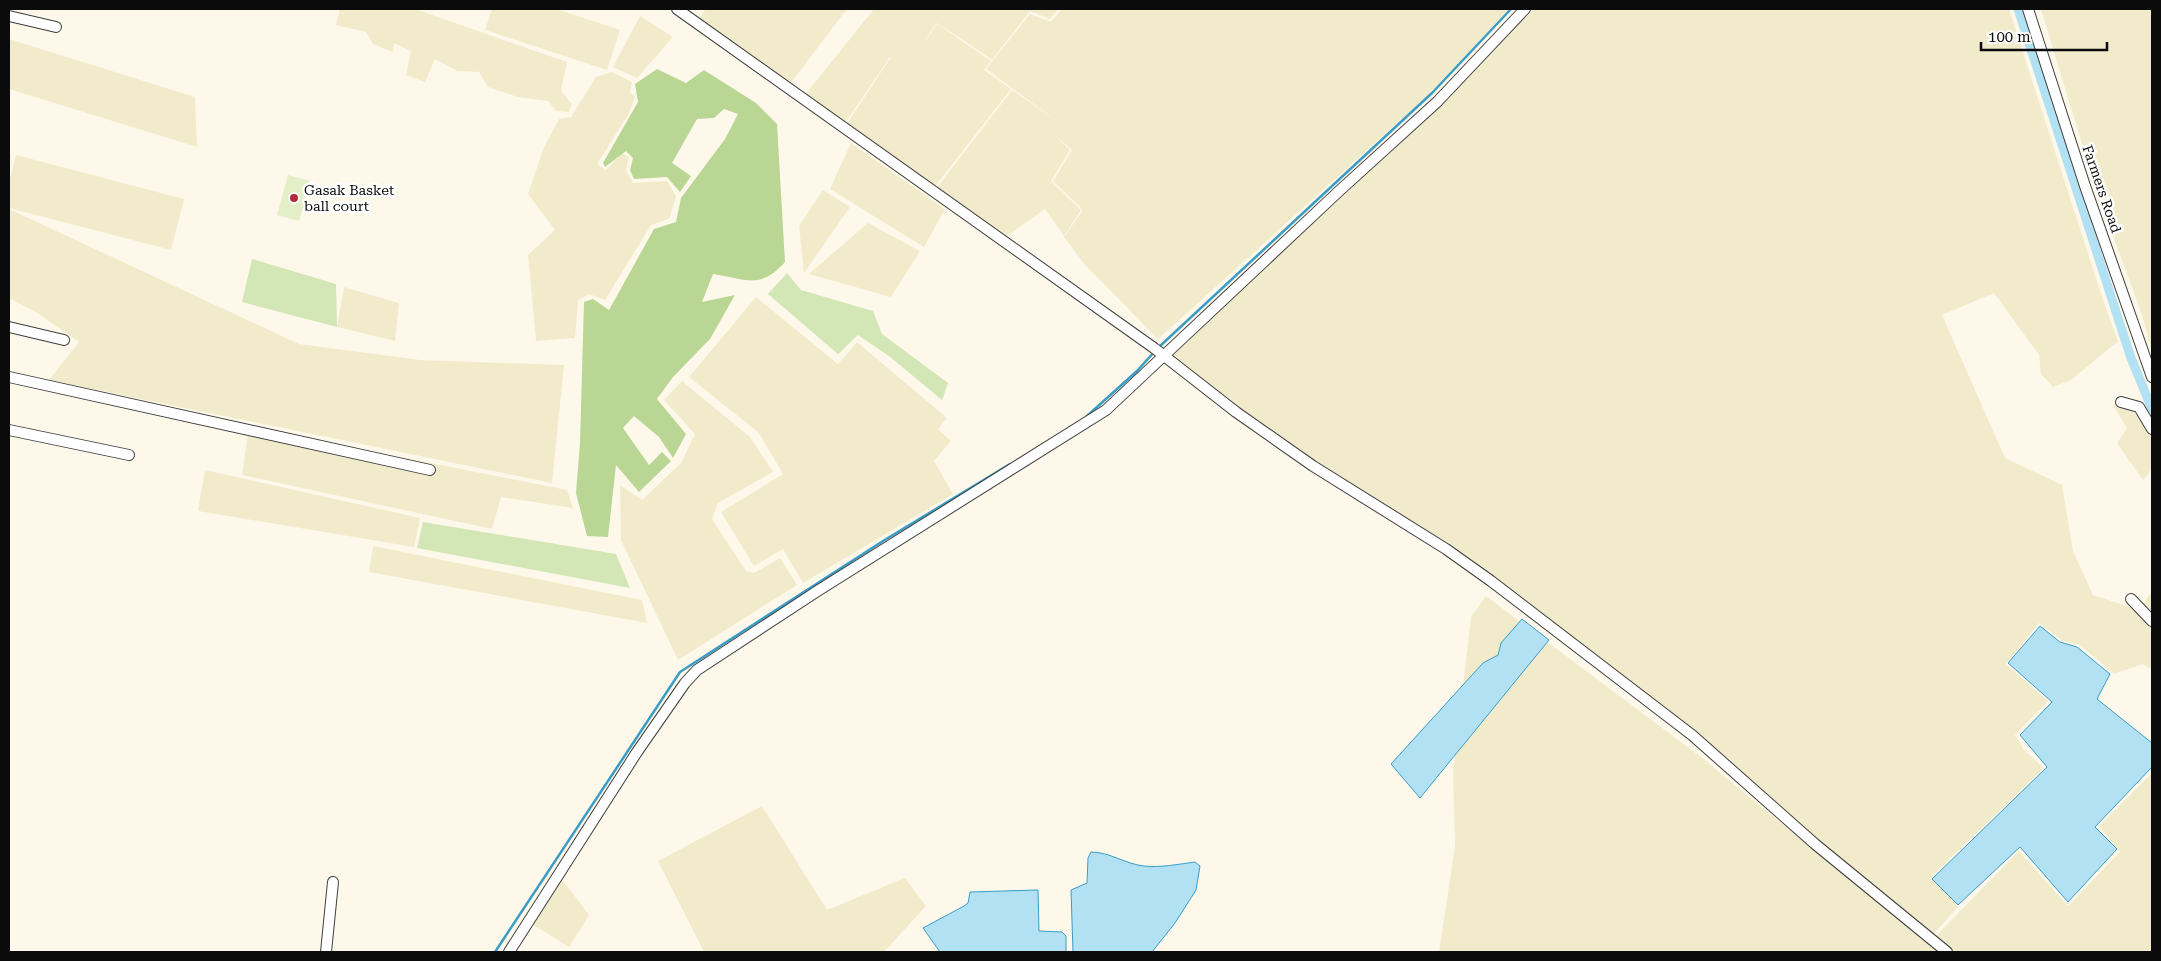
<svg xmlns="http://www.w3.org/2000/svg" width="2161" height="961" font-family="'Roboto Serif',serif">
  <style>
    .farmland { fill: #f2ebcb }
    .green { fill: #d3e6b5 }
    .forest { fill: #b9d695 }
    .pitch { fill: #e4eec7 }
    .water { fill: #b1e1f3; stroke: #3a9dc7 }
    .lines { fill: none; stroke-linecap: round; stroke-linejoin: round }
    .stream { stroke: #3a9dc7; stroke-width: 2.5 }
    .canal { stroke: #b1e1f3; stroke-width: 9 }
    .minor-casing { stroke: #3e3e3e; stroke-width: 12 }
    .minor { stroke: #fff; stroke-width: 10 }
    .poi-dot { fill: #b5293d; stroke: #fff; stroke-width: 2 }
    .labels { text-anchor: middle; stroke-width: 5; stroke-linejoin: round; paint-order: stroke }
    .street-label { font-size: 14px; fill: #0b0b0b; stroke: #fff }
    .poi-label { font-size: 14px; fill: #0b0b0b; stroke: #fff; text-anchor: start }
  </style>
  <rect width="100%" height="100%" fill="#fef8ea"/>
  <g class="farmland">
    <path d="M340 9H415L567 62 561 91 572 104 569 112 556 111 548 101 518 97 488 87 479 72 457 71 435 59 425 82 406 75 411 51 394 43 393 52 373 44 366 32 336 25Z"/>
    <path d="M492 9H556L620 30 607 70 485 30Z"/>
    <path d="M706 9H847L790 84 699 18Z"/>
    <path d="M874 9H1058L1050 19 1030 11 992 60 959 37 936 23 923 44 937 24 991 61 984 70 1011 89 933 189 846 125 891 57 909 65 890 57 845 123 805 95Z"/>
    <path d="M1062 9H1509L1426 97 1158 339 1085 265 1064 237 1083 210 1053 181 1072 150 1051 132 1070 150 1051 181 1081 210 1064 236 1045 209 1004 238 935 190 1012 90 1057 121 986 69 1030 14 1051 22Z"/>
    <path d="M1534 9H2009L2105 306 2118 341 2071 380 2053 387 2041 374 2039 355 1994 293 1942 315 2005 458 2062 485 2073 551 2093 595 2139 610 2152 591V670L2143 664 2114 674 2080 645 2063 641 2039 623 2006 664 2048 701 2015 735 2024 750 2044 768 1931 877 1958 907 1931 937 1596 659 1311 460 1167 355 1399 144 1484 62Z"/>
    <path d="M2041 9H2152V352L2142 315 2095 187Z"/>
    <path d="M640 16 673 37 637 78 613 67Z"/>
    <path d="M9 39 195 97 197 147 9 89Z"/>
    <path d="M612 72 632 82 630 92 635 97 628 115 597 164 606 170 622 153 629 157 626 170 633 183 667 181 676 196 669 219 651 225 605 300 589 294 578 300 575 338 536 341 528 255 555 230 528 194 544 147 559 119 571 117 596 77Z"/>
    <path d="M851 143 945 209 924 247 830 189Z"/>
    <path d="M16 155 184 199 171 250 9 208V182Z"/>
    <path d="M823 190 850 207 804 273 799 226Z"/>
    <path d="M9 209 299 344 420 360 564 365 552 483 49 380 79 342 39 314 9 298Z"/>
    <path d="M868 223 920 251 891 297 809 274Z"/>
    <path d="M344 287 399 303 395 341 337 327Z"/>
    <path d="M756 297 838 364 857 342 947 418 938 429 951 441 934 461 953 494 803 583 783 549 754 566 721 512 783 474 759 433 689 377Z"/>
    <path d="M682 381 750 437 773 472 718 503 712 519 746 571 754 573 780 558 797 585 678 660 621 540 620 485 642 500 681 463 695 434 664 400Z"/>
    <path d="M2113 405 2134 407 2152 436V469L2143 480 2117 443 2127 428Z"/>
    <path d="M249 427 567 490 573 508 501 497 492 529 242 475Z"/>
    <path d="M205 470 420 518 414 547 198 511Z"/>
    <path d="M373 546 642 600 647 623 369 572Z"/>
    <path d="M1486 596 1701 757 1937 952H1439L1455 846 1453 773 1471 617Z"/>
    <path d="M2152 773V952H1949L1934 938 2019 851 2068 906 2120 852 2099 826Z"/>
    <path d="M762 806 827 910 905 878 926 906 884 952H704L658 861Z"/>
    <path d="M561 878 589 915 569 947 532 924Z"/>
  </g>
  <g class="green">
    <path d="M252 259 336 284 337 327 242 302Z"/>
    <path d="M787 273 801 290 873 311 882 334 948 383 942 400 889 356 858 335 838 354 768 294Z"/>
    <path d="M423 522 616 554 630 588 417 548Z"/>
  </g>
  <path class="forest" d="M657 69 686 83 704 70 756 103 777 124 785 262C760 290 746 279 713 274L702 302 735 295 710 339 673 377 657 399 686 434 673 458 659 437 634 416 623 428 649 465 662 452 671 461 639 492 616 465 608 537 587 536 576 493 580 443 584 302 593 299 609 310 654 229 676 222 681 198 725 139 738 114 724 109 714 118 697 119 672 163 691 176 680 192 667 177 634 179 630 170 633 158 626 151 605 167 603 163 638 102 635 84Z"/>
  <path class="pitch" d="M288 175 310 181 299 221 277 215Z"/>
  <g class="water">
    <path d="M1522 619 1549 640 1420 798 1391 764 1483 663 1498 655 1501 643Z"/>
    <path d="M2040 626 2060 642 2077 647 2110 674 2097 699 2152 743V767L2095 827 2117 849 2068 902 2020 847 1958 905 1932 879 2047 767 2020 735 2052 702 2008 663Z"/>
    <path d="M1091 852C1110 852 1125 864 1144 866 1160 868 1179 864 1195 862L1200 866 1196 890 1175 923 1152 952H1073L1071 890 1087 883 1088 858Z"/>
    <path d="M1038 890 1039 931 1062 932 1066 936V952H940L923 928 964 906 968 903 970 892Z"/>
  </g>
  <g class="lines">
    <g class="stream">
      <path d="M1159 347 1432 93 1511 9"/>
      <path d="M1087 416 1137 371 1155 351"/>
      <path d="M495 952 680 672 883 541 1010 464"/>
    </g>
    <path class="canal" d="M2018 9 2131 358 2152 409"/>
    <defs>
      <g id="minor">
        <path d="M677 9 1154 348 1236 412 1313 466 1446 549 1491 581 1692 735 1815 844 1947 952"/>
        <path d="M2028 9 2085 186 2152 377"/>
        <path d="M9 16 56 27"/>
        <path d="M9 327 64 340"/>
        <path d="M9 377 430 470"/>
        <path d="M2121 402 2139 407 2152 429"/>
        <path d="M9 430 129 455"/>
        <path d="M2131 599 2152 621"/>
        <path d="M326 952 333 882"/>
        <path d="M509 952 637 752 685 683 697 670 819 590 1106 410 1338 192 1437 102 1525 9"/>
      </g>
    </defs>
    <use href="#minor" class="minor-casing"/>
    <use href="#minor" class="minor"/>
  </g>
  <circle class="poi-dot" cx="294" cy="198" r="5"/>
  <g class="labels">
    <g class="street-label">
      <text transform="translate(2102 189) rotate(71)" y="5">Farmers Road</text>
    </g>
    <g class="poi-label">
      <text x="304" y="195">Gasak Basket<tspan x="304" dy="16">ball court</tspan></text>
    </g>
  </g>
  <rect width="2161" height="961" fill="none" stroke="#0b0b0b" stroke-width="20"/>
  <path d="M1981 42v8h126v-8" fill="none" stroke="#0b0b0b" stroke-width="2.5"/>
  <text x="1988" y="42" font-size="15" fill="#0b0b0b" stroke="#ffffff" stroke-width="4" paint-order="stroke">100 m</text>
</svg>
